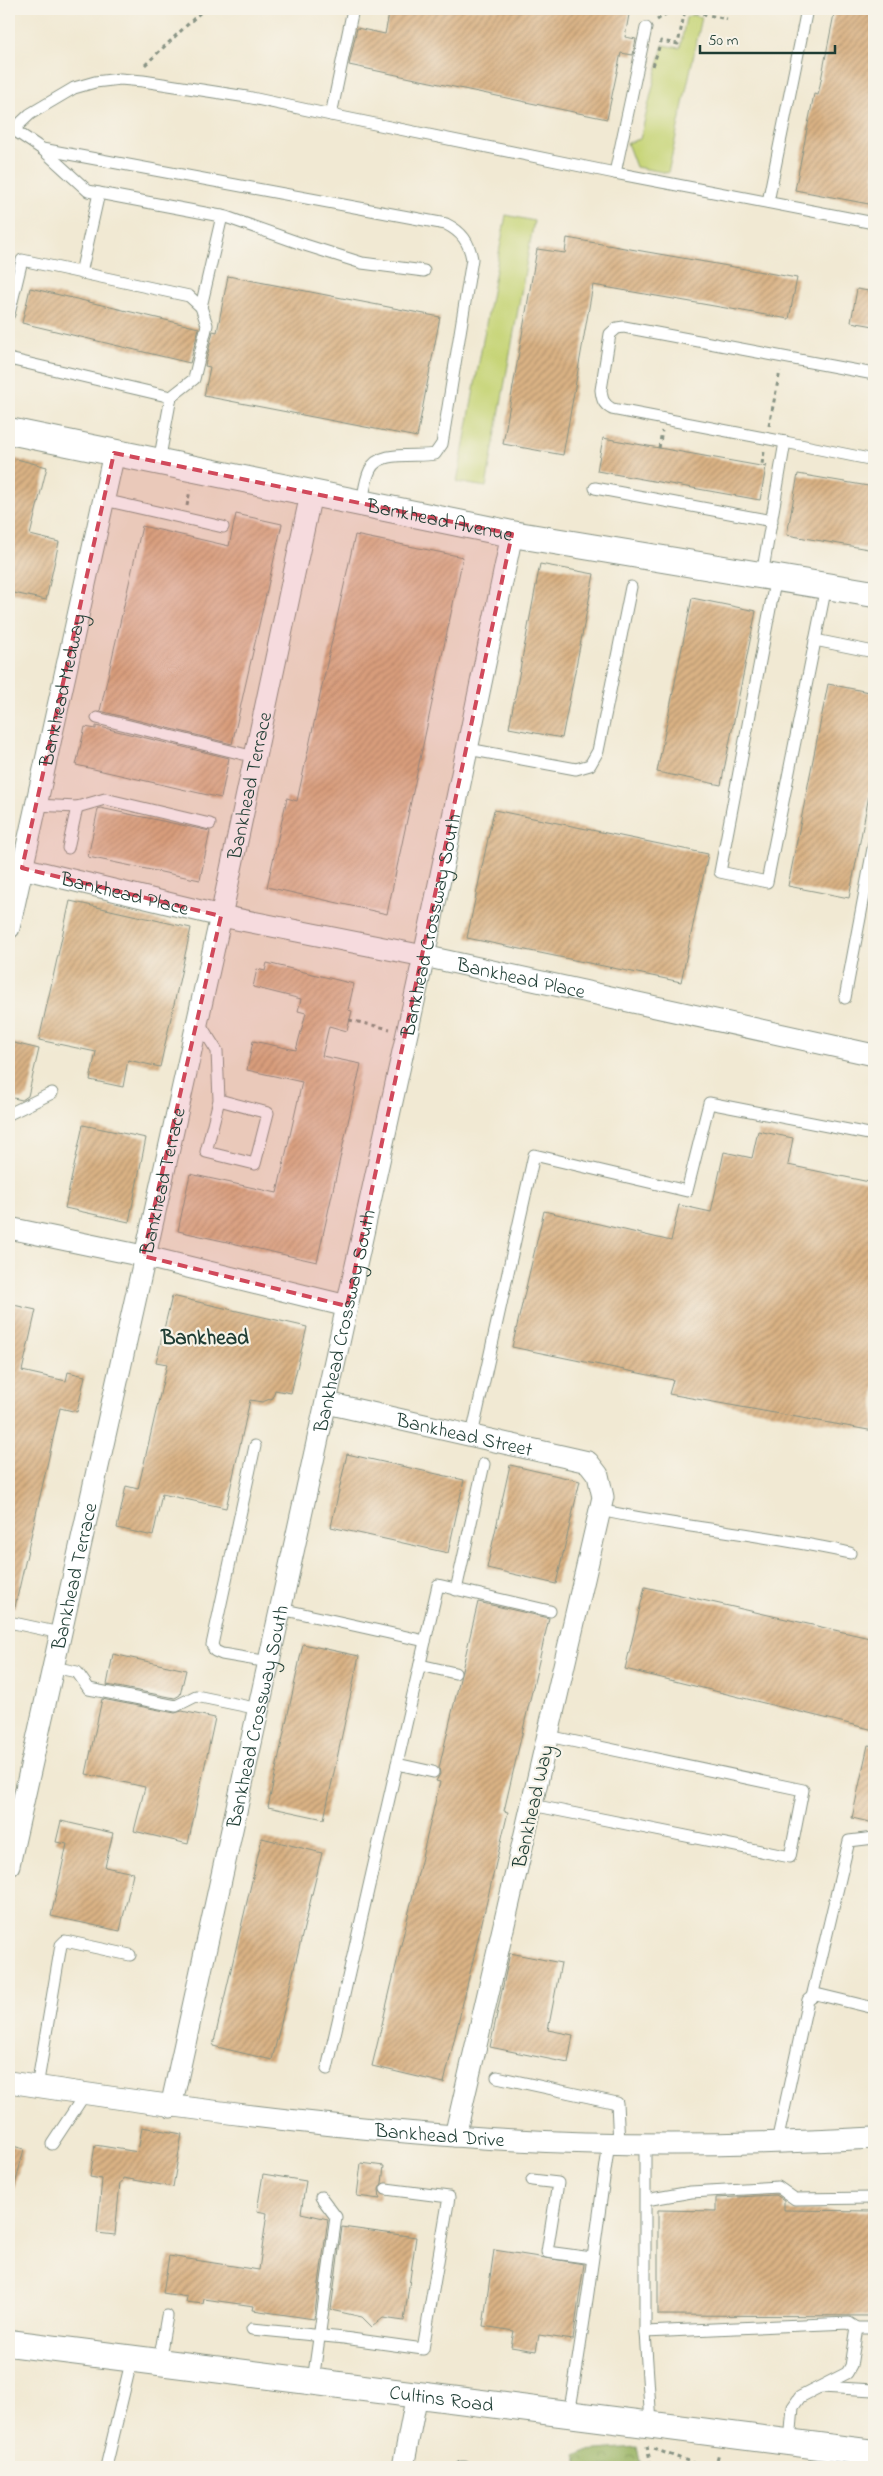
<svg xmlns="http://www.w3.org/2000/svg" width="883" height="2476" font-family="'Indie Flower',sans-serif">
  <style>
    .green { fill: #c6d476; stroke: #728855 }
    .forest { fill: url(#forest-crowns); stroke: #5e7a4e }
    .building { fill: url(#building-hatch) }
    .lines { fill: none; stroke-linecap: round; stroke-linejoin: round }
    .service-casing { stroke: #889384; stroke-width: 13 }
    .minor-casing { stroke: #889384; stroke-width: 23 }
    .tertiary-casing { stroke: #889384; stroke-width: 28 }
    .path { stroke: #889384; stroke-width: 3; stroke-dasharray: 4 4; stroke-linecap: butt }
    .service { stroke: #fff; stroke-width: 11 }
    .minor { stroke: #fff; stroke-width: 21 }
    .tertiary { stroke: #fff; stroke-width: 26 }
    .marked { fill: #d1495b; fill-opacity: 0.2; stroke: #d1495b; stroke-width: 4; stroke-dasharray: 10 6; stroke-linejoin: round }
    .labels { text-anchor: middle; stroke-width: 4.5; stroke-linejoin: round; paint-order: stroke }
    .street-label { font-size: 20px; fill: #1f3d34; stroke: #f7f3e8 }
    .neighbourhood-label { font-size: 21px; font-weight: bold; fill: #1f3d34; stroke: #f7f3e8 }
  </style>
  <defs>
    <pattern id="forest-crowns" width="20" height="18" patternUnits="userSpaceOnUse" patternTransform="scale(1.25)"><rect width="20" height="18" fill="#9cb667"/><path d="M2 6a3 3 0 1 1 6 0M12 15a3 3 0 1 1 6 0" fill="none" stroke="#7f9556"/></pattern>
    <pattern id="building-hatch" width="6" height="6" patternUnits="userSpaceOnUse" patternTransform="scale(1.25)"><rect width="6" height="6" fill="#dab284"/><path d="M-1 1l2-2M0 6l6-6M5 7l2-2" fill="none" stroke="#b0926d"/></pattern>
  </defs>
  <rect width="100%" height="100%" fill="#f7f3e8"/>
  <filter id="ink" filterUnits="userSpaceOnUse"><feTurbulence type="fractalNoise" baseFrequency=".02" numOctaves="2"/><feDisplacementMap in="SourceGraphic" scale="10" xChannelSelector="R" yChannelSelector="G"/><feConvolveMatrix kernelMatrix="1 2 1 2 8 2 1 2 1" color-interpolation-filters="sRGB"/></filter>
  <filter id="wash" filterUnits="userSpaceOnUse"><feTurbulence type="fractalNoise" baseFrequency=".0096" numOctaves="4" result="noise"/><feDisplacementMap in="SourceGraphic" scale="20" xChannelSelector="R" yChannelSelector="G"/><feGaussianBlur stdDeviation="1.12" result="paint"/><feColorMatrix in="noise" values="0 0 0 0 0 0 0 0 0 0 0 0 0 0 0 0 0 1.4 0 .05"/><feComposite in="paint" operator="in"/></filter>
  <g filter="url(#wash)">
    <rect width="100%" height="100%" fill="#f1e9d3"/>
    <g class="green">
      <path d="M691 15 702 17 668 173 636 167 627 143 640 139 663 45 680 48 686 18Z"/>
      <path d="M506 215 534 221 486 487 457 482Z"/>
    </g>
    <path class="forest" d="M637 2447 641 2467H583L578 2464 575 2455 584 2451Z"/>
    <g id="blocks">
      <g class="building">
        <path d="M390 9H630L625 37 636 39 633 55 621 53 607 119 349 65 357 28 385 34Z"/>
        <path d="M835 9H874V205L795 190 814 94 818 95Z"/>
        <path d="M567 238 797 278 789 319 593 285 563 455 503 444 537 249 565 253Z"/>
        <path d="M228 276 440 317 417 437 204 396 210 367 205 366 213 331 217 332Z"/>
        <path d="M30 288 199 328 190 363 22 323Z"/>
        <path d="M857 289 874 292V326L851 322Z"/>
        <path d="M603 438 766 467 760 500 597 471Z"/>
        <path d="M9 457 47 467 30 535 59 542 46 600 9 592Z"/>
        <path d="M798 474 874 487V550L787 535Z"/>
        <path d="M236 514 282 524 232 744 100 711 142 526 229 546Z"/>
        <path d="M355 535 463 557 387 914 267 887 287 798 297 801Z"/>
        <path d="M540 564 594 574 562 738 509 728Z"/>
        <path d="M692 598 756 611 721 785 657 772Z"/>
        <path d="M828 684 874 693V770L849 898 788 886Z"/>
        <path d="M96 726 229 758 221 798 76 765 85 727 96 729Z"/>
        <path d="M100 808 210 831 200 880 88 857 98 809Z"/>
        <path d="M494 810 708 854 681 982 467 938Z"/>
        <path d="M70 901 191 928 160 1067 128 1060 123 1087 90 1080 96 1052 39 1040Z"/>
        <path d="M267 963 354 984 348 1010 352 1011 347 1031 329 1026 322 1056 361 1064 317 1262 178 1231 190 1174 277 1193 302 1082 247 1070 253 1041 296 1050 306 1013 298 1011 301 999 253 987 257 969 265 971Z"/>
        <path d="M14 1043 39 1049 28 1096 22 1100 9 1097V1067Z"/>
        <path d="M83 1125 146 1138 129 1222 65 1208Z"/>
        <path d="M758 1131 793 1138 788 1165 874 1183V1431L669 1394 673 1380 512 1347 544 1211 671 1241 679 1205 711 1212 724 1152 752 1158Z"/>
        <path d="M172 1296 307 1327 291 1393 275 1390 273 1398 262 1402 250 1400 226 1508 162 1494 153 1536 117 1528 126 1486 138 1489 167 1364 156 1362Z"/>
        <path d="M9 1304 36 1310 22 1371 66 1381 68 1372 85 1376 77 1412 60 1408 15 1607H9Z"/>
        <path d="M347 1454 464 1480 448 1553 331 1527Z"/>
        <path d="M510 1465 580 1481 556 1584 487 1568Z"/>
        <path d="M645 1587 874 1639V1730L625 1669Z"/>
        <path d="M478 1602 549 1618 504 1811 508 1812 444 2083 372 2066 440 1782 436 1781 440 1774 439 1768Z"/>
        <path d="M303 1644 359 1656 324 1819 268 1807Z"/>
        <path d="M113 1654 186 1670 180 1695 175 1698 107 1685Z"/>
        <path d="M102 1699 175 1713 182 1711 215 1718 188 1844 134 1831 145 1787 86 1774Z"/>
        <path d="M868 1745 874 1746V1823L852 1818Z"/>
        <path d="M61 1821 113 1833 105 1867 133 1873 120 1931 51 1916 67 1844 56 1842Z"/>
        <path d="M262 1838 322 1853 272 2060 213 2046Z"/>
        <path d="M510 1953 561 1963 548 2030 573 2035 568 2063 490 2047Z"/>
        <path d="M142 2127 182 2134 173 2187 123 2178 122 2182H120L115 2235 97 2233 102 2179 90 2177 95 2145 138 2152Z"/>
        <path d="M9 2145 24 2149 14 2189H9Z"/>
        <path d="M361 2163 384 2166 382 2183 379 2189 380 2199 357 2196Z"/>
        <path d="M263 2174 306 2181 301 2213 328 2219 314 2319 253 2310 254 2306 204 2299 203 2304 186 2302 187 2297 163 2293 169 2256 259 2270 267 2213 257 2211Z"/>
        <path d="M776 2195 784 2200V2210L874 2211V2316L658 2315V2210L716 2211V2198Z"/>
        <path d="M342 2227 416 2237 404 2321 383 2318 372 2327 362 2317 331 2310Z"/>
        <path d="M494 2250 584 2264 573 2340 539 2335 536 2351 511 2347 514 2331 483 2326Z"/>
      </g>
    </g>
  </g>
  <g filter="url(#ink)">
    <use href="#blocks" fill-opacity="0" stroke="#889384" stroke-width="1"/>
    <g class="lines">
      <defs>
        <g id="service">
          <path d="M331 115 615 173 646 28"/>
          <path d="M14 130 42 149 446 224C462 232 469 242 472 259L442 444 435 454C416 458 379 449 370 470 365 480 364 493 362 504"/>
          <path d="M10 133 30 114 74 88 95 82 120 79 143 81 247 97 331 115 353 9"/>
          <path d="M42 149 88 191 226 217 305 245 362 263 424 271"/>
          <path d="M615 173 874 223"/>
          <path d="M768 202 807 9"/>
          <path d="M81 273 99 193"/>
          <path d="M201 307 222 216"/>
          <path d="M9 314 22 260 189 296 201 307 207 325 194 379 171 397 159 462"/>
          <path d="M9 359 171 397"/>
          <path d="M785 442 874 460"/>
          <path d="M595 488 772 521"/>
          <path d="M104 500 223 527"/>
          <path d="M762 575 785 442 612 409C603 404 602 399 601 390L610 334 617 328 624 327 874 374"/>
          <path d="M776 577 720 872 767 882 826 586"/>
          <path d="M815 640 874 652"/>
          <path d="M97 718 255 757"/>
          <path d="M468 749 576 769 590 765 598 751 631 587"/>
          <path d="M36 805 77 807 105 799 210 824"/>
          <path d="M68 848 77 807"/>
          <path d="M845 998 874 843"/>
          <path d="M198 1021 217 1051 219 1100 206 1152 255 1164 268 1113 219 1100"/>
          <path d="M9 1114 52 1093"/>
          <path d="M472 1435 534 1155 687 1191 709 1103 874 1135"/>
          <path d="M255 1446 212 1645 215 1651 222 1654 269 1662"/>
          <path d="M600 1510C683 1528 767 1534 850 1553"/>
          <path d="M456 1590 484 1464"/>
          <path d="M281 1609 425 1641"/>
          <path d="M9 1622 60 1633"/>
          <path d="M420 1665 455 1673"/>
          <path d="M53 1667 77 1672 89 1689 176 1706 196 1696 259 1709"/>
          <path d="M397 1764 433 1772"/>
          <path d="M532 1805 790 1857 803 1790 548 1736"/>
          <path d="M812 1997 849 1841 874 1838"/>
          <path d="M327 2069 438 1585 550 1611"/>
          <path d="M497 2077 617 2103 619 2144"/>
          <path d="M37 2087 61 1945 65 1941 70 1942 130 1955"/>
          <path d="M777 2142 808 2000 816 1994 874 2008"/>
          <path d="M52 2144 85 2094"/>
          <path d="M645 2144V2332L651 2424"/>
          <path d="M532 2180 558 2183 547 2252 592 2258"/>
          <path d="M646 2200 691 2192 778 2187 795 2199 874 2198"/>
          <path d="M857 2328H874"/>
          <path d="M252 2329 344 2338 423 2349 449 2197 386 2189"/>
          <path d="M645 2332 849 2323 857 2328 851 2366 847 2373 800 2397 793 2407 790 2442"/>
          <path d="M159 2362 167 2316"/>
          <path d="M313 2381 336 2217 321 2197"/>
          <path d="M821 2387 874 2390"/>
          <path d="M569 2414C585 2324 596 2233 609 2143"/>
          <path d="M106 2467 132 2358"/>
          <path d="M461 2467H465"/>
        </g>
        <g id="minor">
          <path id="s1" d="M22 868 221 916 424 956 874 1055"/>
          <path id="s2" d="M9 928 114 453"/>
          <path d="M9 1228 143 1256 347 1306"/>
          <path id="s3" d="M327 1403 588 1462 598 1475 603 1497 455 2136"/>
          <path id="s4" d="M9 1865 221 916 311 494"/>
          <path id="s5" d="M9 2082C157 2105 306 2125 455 2136 594 2147 735 2146 874 2138"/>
          <path id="s6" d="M171 2107 424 956 512 534"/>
          <path d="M403 2467 417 2394"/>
        </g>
        <g id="tertiary">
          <path id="s7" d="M9 431 512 534 874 594"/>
          <path id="s8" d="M9 2343 874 2453"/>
        </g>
      </defs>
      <use href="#service" class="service-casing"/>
      <use href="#minor" class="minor-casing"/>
      <use href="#tertiary" class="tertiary-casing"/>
      <g class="path">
        <path d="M657 20 673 9"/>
        <path d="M145 65 204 9"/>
        <path d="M653 66 661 41 678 44 685 10 727 19"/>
        <path d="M769 426 780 371"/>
        <path d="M659 448 662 431"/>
        <path d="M764 452 762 464 767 466"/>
        <path d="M187 506 190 490"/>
        <path d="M349 1020 390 1029"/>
        <path d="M647 2446 651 2467"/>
        <path d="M654 2449 705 2467"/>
        <path d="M715 2467 719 2453"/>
      </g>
      <use href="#service" class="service"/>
      <use href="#minor" class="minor"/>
      <use href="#tertiary" class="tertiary"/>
    </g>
  </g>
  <path class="marked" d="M114 453 512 534 347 1306 143 1256 221 916 22 868Z"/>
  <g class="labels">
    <g class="street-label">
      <text dy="7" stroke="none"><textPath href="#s7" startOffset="440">Bankhead Avenue</textPath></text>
      <text dy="7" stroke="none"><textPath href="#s2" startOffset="244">Bankhead Medway</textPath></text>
      <text dy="7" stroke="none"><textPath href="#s4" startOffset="1106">Bankhead Terrace</textPath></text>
      <text dy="7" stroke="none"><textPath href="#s1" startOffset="106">Bankhead Place</textPath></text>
      <text dy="7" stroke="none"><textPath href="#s6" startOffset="1210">Bankhead Crossway South</textPath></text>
      <text dy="7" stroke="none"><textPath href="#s1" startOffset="511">Bankhead Place</textPath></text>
      <text dy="7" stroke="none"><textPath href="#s4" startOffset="701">Bankhead Terrace</textPath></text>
      <text dy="7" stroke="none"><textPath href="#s6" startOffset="805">Bankhead Crossway South</textPath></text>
      <text dy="7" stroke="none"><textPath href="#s3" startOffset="141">Bankhead Street</textPath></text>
      <text dy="7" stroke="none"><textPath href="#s4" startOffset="296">Bankhead Terrace</textPath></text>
      <text dy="7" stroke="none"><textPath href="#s6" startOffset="400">Bankhead Crossway South</textPath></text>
      <text transform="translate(532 1806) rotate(-77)" y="7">Bankhead Way</text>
      <text dy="7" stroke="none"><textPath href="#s5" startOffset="434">Bankhead Drive</textPath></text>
      <text dy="7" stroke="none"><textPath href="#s8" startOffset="436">Cultins Road</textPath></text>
    </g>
    <g class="neighbourhood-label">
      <text x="205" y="1344">Bankhead</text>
    </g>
  </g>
  <rect width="883" height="2476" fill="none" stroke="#f7f3e8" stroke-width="30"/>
  <path d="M700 45v8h135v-8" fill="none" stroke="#1f3d34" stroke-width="2.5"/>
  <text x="708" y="45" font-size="15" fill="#1f3d34" stroke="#f7f3e8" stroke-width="4" paint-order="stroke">50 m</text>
</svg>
